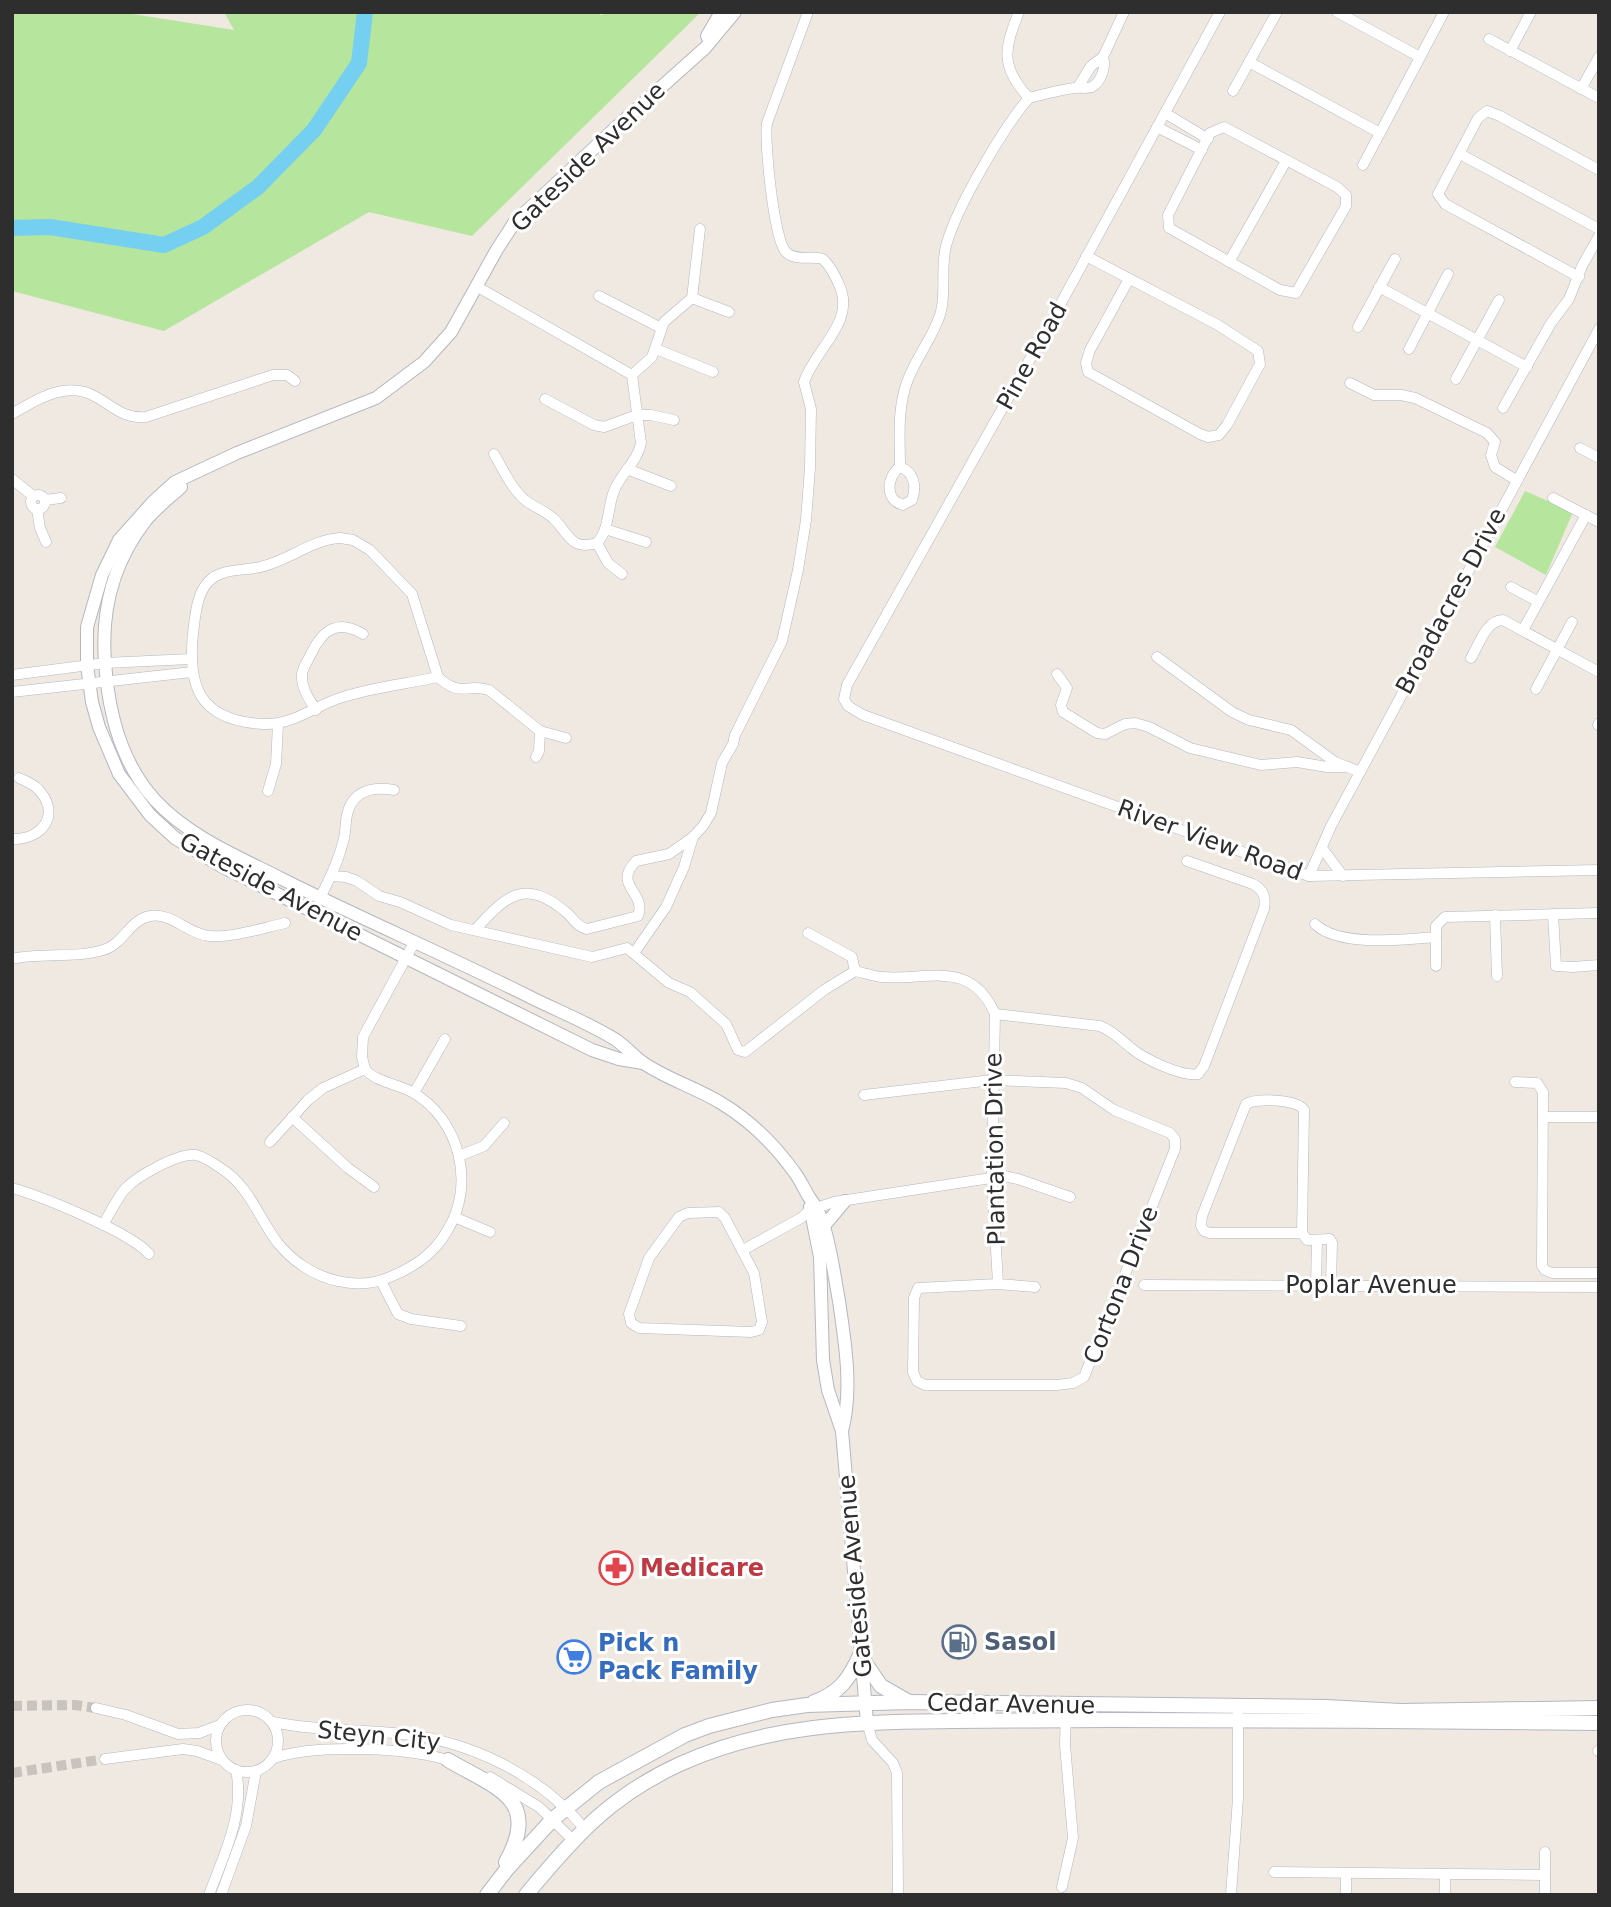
<svg xmlns="http://www.w3.org/2000/svg" width="1611" height="1907" font-family="'DejaVu Sans',sans-serif">
  <style>
    .green { fill: #b6e59e }
    .lines { fill: none; stroke-linecap: round; stroke-linejoin: round }
    .river { stroke: #75cff0; stroke-width: 16 }
    .minor-tunnel { stroke: #c8c4bd; stroke-width: 10; stroke-dasharray: 10 5; stroke-linecap: butt }
    .minor-casing { stroke: #b4b7c1; stroke-width: 11 }
    .tertiary-casing { stroke: #b4b7c1; stroke-width: 14 }
    .secondary-casing { stroke: #b4b7c1; stroke-width: 16 }
    .minor { stroke: #fff; stroke-width: 10 }
    .tertiary { stroke: #fff; stroke-width: 12 }
    .secondary { stroke: #fff; stroke-width: 14 }
    .labels { text-anchor: middle; stroke-width: 6; stroke-linejoin: round; paint-order: stroke }
    .street-label { font-size: 24px; fill: #2e2e2e; stroke: #fff }
    .health-label { font-size: 24px; font-weight: bold; fill: #be3a42; stroke: #fff; text-anchor: start }
    .service-label { font-size: 24px; font-weight: bold; fill: #4e5e75; stroke: #fff; text-anchor: start }
    .shop-label { font-size: 24px; font-weight: bold; fill: #366cbe; stroke: #fff; text-anchor: start }
  </style>
  <rect width="100%" height="100%" fill="#efe9e1"/>
  <g class="green">
    <path d="M12 12H120L234 30 224 12H598L600 15 614 12H701L472 236 369 212 164 331 12 291Z"/>
    <path d="M1525 491 1573 512 1546 575 1495 547Z"/>
  </g>
  <g class="lines">
    <path class="river" d="M12 228 50 227 164 245 203 227 258 187 314 130 359 63 365 12"/>
    <g class="minor-tunnel">
      <path d="M12 1706 75 1705 96 1708"/>
      <path d="M12 1773 105 1759"/>
    </g>
    <defs>
      <g id="minor">
        <path d="M1019 12C1004 49 1000 67 1029 98"/>
        <path d="M1220 12 1048 327 847 685 844 699 848 706 863 715 1309 876 1599 870"/>
        <path d="M1337 12 1420 57"/>
        <path d="M1489 39 1599 98"/>
        <path d="M1510 51 1531 12"/>
        <path d="M1249 62 1380 133"/>
        <path d="M1078 87 1091 66 1103 57"/>
        <path d="M1581 89 1599 57"/>
        <path d="M1233 91 1277 12"/>
        <path d="M1165 113 1208 139"/>
        <path d="M1157 127 1202 150"/>
        <path d="M1224 127 1337 187 1346 195V206L1296 293 1280 290 1169 228 1168 215 1210 133Z"/>
        <path d="M1460 154 1599 229"/>
        <path d="M1363 165 1443 14"/>
        <path d="M1086 256 1218 325 1258 351 1260 364 1227 425 1219 435 1208 437 1200 434 1088 372 1086 363 1090 350 1129 279"/>
        <path d="M1229 262 1286 161"/>
        <path d="M1579 277 1445 204 1438 194 1478 118 1487 111 1500 116 1599 170"/>
        <path d="M476 286 632 375"/>
        <path d="M1379 287 1527 367"/>
        <path d="M599 296 661 328"/>
        <path d="M692 298 729 312"/>
        <path d="M1358 327 1395 259"/>
        <path d="M656 349 713 372"/>
        <path d="M1409 349 1448 274"/>
        <path d="M632 375 652 357 664 322 692 298 700 229"/>
        <path d="M1456 379 1499 300"/>
        <path d="M1350 383 1374 395H1401L1415 398 1487 433 1495 442 1491 455 1495 467 1516 480"/>
        <path d="M545 399 594 425 604 427 637 415H651L674 420"/>
        <path d="M1503 408 1551 323 1569 299 1582 266 1599 236"/>
        <path d="M12 414C37 399 67 380 96 397 114 407 124 419 146 417L273 375H287L295 381"/>
        <path d="M1580 448 1599 458"/>
        <path d="M494 454C503 469 511 488 525 500 534 507 545 511 553 518 569 533 570 551 597 543"/>
        <path d="M900 467C914 472 917 486 912 500L903 505C884 500 887 476 900 467 900 439 897 409 907 382 915 359 932 339 940 315 947 293 940 269 946 246 956 208 1003 128 1029 98 1044 94 1059 90 1075 88 1080 87 1086 89 1092 87 1102 81 1106 66 1103 57L1124 12"/>
        <path d="M627 469 671 486"/>
        <path d="M12 479 33 496"/>
        <circle cx="38" cy="502" r="7"/>
        <path d="M1553 498 1599 522"/>
        <path d="M45 500 61 498"/>
        <path d="M37 509 40 528 46 542"/>
        <path d="M605 529 646 542"/>
        <path d="M340 538 353 540 370 550 412 594 438 677C406 684 374 687 343 697 315 705 295 725 264 724 197 721 186 684 194 625 196 610 198 592 209 581 222 568 244 571 260 567 289 561 310 540 340 538Z"/>
        <path d="M597 543C610 529 607 508 614 491 621 473 638 461 641 443L632 375"/>
        <path d="M597 543 608 563 622 574"/>
        <path d="M1511 587 1537 601"/>
        <path d="M1523 630 1586 515"/>
        <path d="M1157 657 1232 712 1249 720 1291 730 1335 762 1360 772"/>
        <path d="M1471 658C1479 645 1486 620 1503 620L1599 672"/>
        <path d="M1057 674 1067 688 1061 705 1063 712 1097 733 1105 734 1125 724 1135 723 1149 727 1190 748 1261 765 1297 762 1327 767H1344"/>
        <path d="M12 675 105 663 191 659"/>
        <path d="M438 677C461 698 465 683 489 690L540 731 566 738"/>
        <path d="M1536 689 1572 622"/>
        <path d="M12 692 192 672"/>
        <path d="M316 710C309 699 301 688 302 674 303 667 308 660 311 654 323 629 338 619 363 634"/>
        <path d="M1598 725 1599 723"/>
        <path d="M536 757 539 751 540 731"/>
        <path d="M268 791 276 764 278 724"/>
        <path d="M12 839C42 840 61 815 39 790 34 784 26 781 19 778"/>
        <path d="M1322 848 1343 876"/>
        <path d="M331 876 346 877 357 881 379 896 400 902 451 925 592 957 627 948 669 983 690 992 726 1024 738 1050 745 1052 824 990 855 971C864 973 873 976 882 977 927 981 971 958 995 1014L992 1178 998 1284"/>
        <path d="M1309 876 1331 826 1599 329"/>
        <path d="M320 898C329 880 338 862 343 842 346 833 345 824 347 815 352 791 372 786 394 790"/>
        <path d="M1553 914 1556 966 1573 967 1599 965"/>
        <path d="M1495 915 1497 976"/>
        <path d="M1315 924C1338 947 1404 940 1436 937"/>
        <path d="M475 930C507 894 526 878 567 913 574 919 577 927 587 929L638 916C647 892 612 886 636 861L669 854 693 837 703 826 711 813 722 763 733 744 735 735 782 641 798 570 806 520 810 468 811 409 804 382C815 349 855 323 840 287 836 277 831 267 823 259 812 256 794 261 786 252 774 241 764 140 767 123L808 12"/>
        <path d="M808 933 852 957 855 971"/>
        <path d="M634 953 666 907 684 867 693 837"/>
        <path d="M12 959C42 952 74 959 103 950 123 945 130 919 150 916 172 912 189 935 210 936 232 938 263 928 285 923"/>
        <path d="M1436 966V926L1445 917 1599 913"/>
        <path d="M995 1014 1100 1026C1113 1031 1121 1040 1131 1048 1144 1059 1182 1077 1198 1074L1204 1066 1264 909C1266 897 1264 890 1253 884L1187 861"/>
        <path d="M365 1069 362 1057 363 1037 414 943"/>
        <path d="M1515 1082 1537 1083 1543 1092 1542 1266 1545 1270 1552 1273H1599"/>
        <path d="M414 1093 445 1039"/>
        <path d="M864 1095 992 1080 1066 1083 1082 1088 1114 1110 1170 1133 1175 1139V1149L1084 1377 1073 1383 1057 1385H925L917 1381 913 1372 914 1298 918 1288 998 1284 1035 1287"/>
        <path d="M292 1117 348 1168 374 1187"/>
        <path d="M1543 1117H1599"/>
        <path d="M270 1142 308 1100 323 1088 365 1069"/>
        <path d="M459 1156 484 1146 504 1123"/>
        <path d="M12 1188C41 1196 132 1233 149 1254"/>
        <path d="M719 1212 725 1218 754 1273 762 1322 759 1330 751 1332 639 1328 631 1323 629 1314 649 1258 679 1217 688 1213Z"/>
        <path d="M454 1217 490 1232"/>
        <path d="M103 1225C110 1213 116 1200 125 1189 137 1176 178 1153 196 1155 204 1157 212 1162 219 1167 249 1185 257 1215 277 1242 292 1261 314 1276 338 1281 355 1285 374 1284 390 1277 414 1267 434 1254 447 1231 476 1185 460 1119 412 1092 398 1084 375 1082 365 1069"/>
        <path d="M1302 1233 1304 1110C1298 1099 1256 1098 1246 1104L1202 1216 1201 1226 1204 1231 1210 1233H1302L1307 1240 1330 1239 1332 1243 1331 1285"/>
        <path d="M743 1250 801 1218 810 1210 834 1202 1004 1176 1018 1179 1070 1197"/>
        <path d="M381 1281 398 1314 411 1319 461 1326"/>
        <path d="M1144 1285 1599 1287"/>
        <path d="M1316 1285 1317 1240"/>
        <path d="M96 1708 126 1715 178 1734 199 1733 220 1725"/>
        <circle cx="247" cy="1741" r="31"/>
        <path d="M273 1722C316 1731 358 1729 402 1734 470 1741 540 1775 584 1828"/>
        <path d="M867 1722 872 1740 893 1763 897 1773 898 1895"/>
        <path d="M1598 1751H1599"/>
        <path d="M274 1758C313 1744 415 1747 453 1762"/>
        <path d="M105 1759 183 1749 197 1751 222 1760"/>
        <path d="M490 1777 539 1807 572 1839"/>
        <path d="M1274 1872 1545 1875"/>
        <path d="M1445 1874V1895"/>
        <path d="M1062 1887 1073 1838 1065 1745 1066 1705"/>
        <path d="M209 1895C224 1854 245 1814 236 1770"/>
        <path d="M221 1895 246 1826 256 1771"/>
        <path d="M1231 1895 1238 1798V1714"/>
        <path d="M1346 1895V1873"/>
        <path d="M1545 1895V1852"/>
      </g>
      <g id="tertiary">
        <path d="M707 36 721 12"/>
        <path d="M181 487C169 498 156 508 146 520 114 561 101 610 105 661 108 711 120 762 155 800 189 837 239 857 282 879 364 920 448 956 530 997 558 1011 589 1023 616 1040 626 1047 633 1055 642 1062 664 1078 697 1088 721 1103 751 1121 775 1145 795 1173 801 1181 804 1189 809 1197 815 1205 819 1211 822 1221 831 1246 834 1274 839 1301 845 1342 853 1390 842 1431"/>
        <path d="M643 1063 619 1059 592 1050 223 867 175 838 150 815 119 774 99 727 92 702 87 665V627L102 575 119 540 153 502 175 482 237 453 376 398 424 362 451 332 496 251 514 223 610 133 705 48 735 12"/>
        <path d="M810 1207 820 1257 823 1360 828 1390 842 1431 867 1722"/>
        <path d="M824 1226 845 1201"/>
      </g>
      <g id="secondary">
        <path d="M861 1657 881 1686 909 1702"/>
        <path d="M814 1702C840 1693 850 1678 861 1653"/>
        <path d="M448 1760C495 1788 542 1798 506 1862"/>
        <path d="M487 1895 507 1869 553 1819 599 1782 685 1735 709 1726 772 1710 807 1705 909 1702 1326 1707 1400 1711 1599 1708"/>
        <path d="M526 1895C574 1837 610 1796 680 1764 768 1724 857 1722 952 1721 1005 1721 1058 1720 1111 1720 1274 1720 1436 1721 1599 1723"/>
      </g>
    </defs>
    <use href="#minor" class="minor-casing"/>
    <use href="#tertiary" class="tertiary-casing"/>
    <use href="#secondary" class="secondary-casing"/>
    <use href="#minor" class="minor"/>
    <use href="#tertiary" class="tertiary"/>
    <use href="#secondary" class="secondary"/>
  </g>
  <defs>
    <symbol id="pharmacy-ring" viewBox="-11 -11 22 22"><circle r="9.5" fill="#fff" stroke="#e0444e" stroke-width="1.5"/><path d="M-2-6h4v4h4v4h-4v4h-4v-4h-4v-4h4Z" fill="#e0444e"/></symbol>
    <symbol id="fuel-ring" viewBox="-11 -11 22 22"><circle r="9.5" fill="#fff" stroke="#5c6f8a" stroke-width="1.5"/><path d="M-5.5-6h7V0h2V4h1.3V-2.5L3-4.5l.8-.8L6-3V5H2.5V1h-1V6h-7ZM-4.2-4.7v3.2H.2V-4.7Z" fill="#5c6f8a"/></symbol>
    <symbol id="supermarket-ring" viewBox="-11 -11 22 22"><circle r="9.5" fill="#fff" stroke="#3f7fe0" stroke-width="1.5"/><path d="M-6-5.5h2.5l.6 2H6L4.5 2H-2.5L-4.4-4H-6ZM-1.5 3.2a1.3 1.3 0 1 0 .1 0ZM3 3.2a1.3 1.3 0 1 0 .1 0Z" fill="#3f7fe0"/></symbol>
  </defs>
  <g fill-rule="evenodd">
    <use href="#pharmacy-ring" x="597" y="1549" width="38" height="38"/>
    <use href="#fuel-ring" x="940" y="1623" width="38" height="38"/>
    <use href="#supermarket-ring" x="555" y="1638" width="38" height="38"/>
  </g>
  <g class="labels">
    <g class="street-label">
      <text transform="translate(588 157) rotate(-44)" y="8">Gateside Avenue</text>
      <text transform="translate(1032 356) rotate(-61)" y="8">Pine Road</text>
      <text transform="translate(1451 601) rotate(-62)" y="8">Broadacres Drive</text>
      <text transform="translate(1210 840) rotate(20)" y="8">River View Road</text>
      <text transform="translate(271 887) rotate(28)" y="8">Gateside Avenue</text>
      <text transform="translate(995 1149) rotate(-91)" y="8">Plantation Drive</text>
      <text transform="translate(1121 1285) rotate(-69)" y="8">Cortona Drive</text>
      <text x="1371" y="1293">Poplar Avenue</text>
      <text transform="translate(855 1576) rotate(-95)" y="8">Gateside Avenue</text>
      <text transform="translate(1011 1704) rotate(1)" y="8">Cedar Avenue</text>
      <text transform="translate(379 1736) rotate(6)" y="8">Steyn City</text>
    </g>
    <g class="health-label">
      <text x="640" y="1576">Medicare</text>
    </g>
    <g class="service-label">
      <text x="984" y="1650">Sasol</text>
    </g>
    <g class="shop-label">
      <text x="598" y="1651">Pick n<tspan x="598" dy="28">Pack Family</tspan></text>
    </g>
  </g>
  <rect width="1611" height="1907" fill="none" stroke="#2e2e2e" stroke-width="28"/>
</svg>
